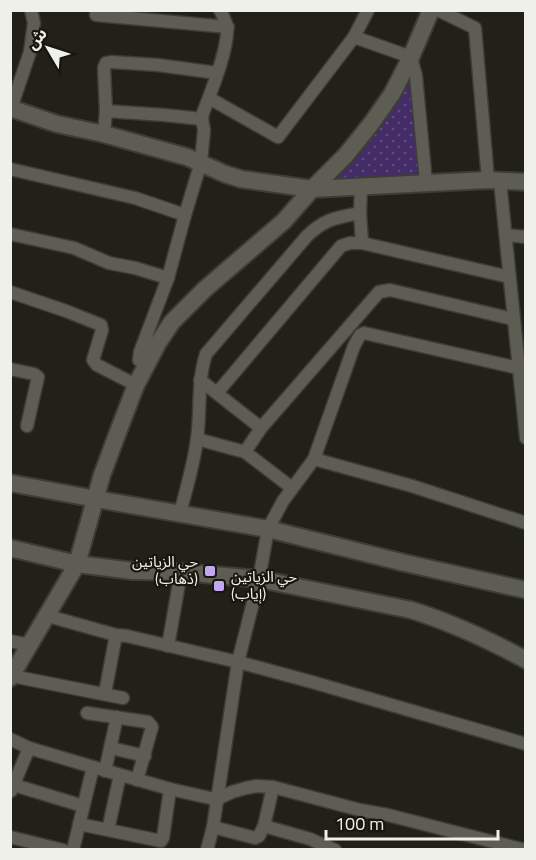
<svg xmlns="http://www.w3.org/2000/svg" width="536" height="860" font-family="'Titillium Web','Noto Sans Arabic',sans-serif">
  <style>
    .grass { fill: url(#grass-dots) }
    .lines { fill: none; stroke-linecap: round; stroke-linejoin: round }
    .street-casing { stroke: #3d3d37; stroke-width: 15 }
    .secondary-casing { stroke: #3d3d37; stroke-width: 20 }
    .street { stroke: #5e5d53; stroke-width: 12 }
    .secondary { stroke: #5e5d53; stroke-width: 16 }
    .poi-dot { fill: #c2a8f2; stroke: #18170f; stroke-width: 2 }
    .labels { text-anchor: middle; stroke-width: 4.5; stroke-linejoin: round; paint-order: stroke }
    .poi-label { font-size: 15px; fill: #f0f0ea; stroke: #18170f; text-anchor: end }
  </style>
  <defs>
    <pattern id="grass-dots" width="8" height="8" patternUnits="userSpaceOnUse" patternTransform="scale(1.5)"><rect width="8" height="8" fill="#442d67"/><path d="M2 2h.1M6 6h.1" fill="none" stroke="#5f4c7d" stroke-width="1.8" stroke-linecap="round"/></pattern>
  </defs>
  <rect width="100%" height="100%" fill="#212118"/>
  <path class="grass" d="M409 66 421 179 324 185Z"/>
  <g class="lines">
    <defs>
      <g id="street">
        <path d="M438 10 475 28 488 180"/>
        <path d="M96 15 228 27"/>
        <path d="M354 37 411 57 416 76 426 183"/>
        <path d="M209 98 278 137 354 37 368 10"/>
        <path d="M10 111 30 52 34 23 31 10"/>
        <path d="M106 111 164 115 202 119"/>
        <path d="M104 134 106 111 104 68 106 63 111 62 158 65 217 73"/>
        <path d="M10 169 135 198 185 215"/>
        <path d="M500 181 526 438"/>
        <path d="M361 186 360 213 362 243"/>
        <path d="M10 234 74 248 109 263 135 268 168 278"/>
        <path d="M506 235 526 237"/>
        <path d="M10 292 66 311 101 325 102 330 93 360 97 365 136 385"/>
        <path d="M146 364 139 360 140 352 168 278 185 215 201 162 204 130 202 119 203 113C211 92 228 50 227 29 227 23 223 16 220 10"/>
        <path d="M10 369 34 374 38 377 27 426"/>
        <path d="M200 380 261 428"/>
        <path d="M217 393 341 246 350 243H362L509 277"/>
        <path d="M197 439 245 452 292 488"/>
        <path d="M245 452 261 428 379 292 390 290 513 319"/>
        <path d="M314 459 412 486 526 523"/>
        <path d="M180 514C186 489 194 464 197 439 201 411 197 382 206 354L307 236C326 218 336 218 360 213"/>
        <path d="M48 616 116 635 127 636 238 662 312 682 526 744"/>
        <path d="M10 641 30 645"/>
        <path d="M168 646 181 572"/>
        <path d="M12 676 123 698"/>
        <path d="M105 693 116 635"/>
        <path d="M87 713 148 722 152 727 137 780"/>
        <path d="M10 739 29 748 93 767 170 789 210 798 217 799 232 792 246 788 257 786 273 787 360 810 388 815 525 850"/>
        <path d="M111 748 145 756"/>
        <path d="M105 771 117 717"/>
        <path d="M14 785 83 806"/>
        <path d="M11 791 29 748"/>
        <path d="M79 824 161 841 163 838 170 789"/>
        <path d="M264 826 310 839 335 850"/>
        <path d="M213 827 255 838 259 836 264 826 273 787"/>
        <path d="M108 830 120 775"/>
        <path d="M10 837 63 850"/>
        <path d="M73 850 93 767"/>
        <path d="M207 850 213 827 238 662 259 579 268 529 283 501 314 459 354 346 360 335 364 333 518 368"/>
      </g>
      <g id="secondary">
        <path d="M10 108 57 124 104 134 187 157 225 174 241 179 312 189 488 180 526 182"/>
        <path d="M10 483 96 499 268 529 405 563 526 590"/>
        <path d="M10 548 77 564 133 571 181 572 259 579 411 610C450 622 489 640 526 660"/>
        <path d="M10 678 77 564 102 475 118 432 136 385 158 343 172 322 205 289 284 221 312 189 346 155 371 124 392 94 411 57 431 10"/>
      </g>
    </defs>
    <use href="#street" class="street-casing"/>
    <use href="#secondary" class="secondary-casing"/>
    <use href="#street" class="street"/>
    <use href="#secondary" class="secondary"/>
  </g>
  <g class="poi-dot">
    <rect x="204" y="565" width="12" height="12" rx="3"/>
    <rect x="213" y="580" width="12" height="12" rx="3"/>
  </g>
  <g class="labels">
    <g class="poi-label">
      <text x="198" y="567">حي الزياتين<tspan x="198" dy="17">(ذهاب)</tspan></text>
      <text x="231" y="582" text-anchor="start">حي الزياتين<tspan x="231" dy="17">(إياب)</tspan></text>
    </g>
  </g>
  <rect width="536" height="860" fill="none" stroke="#f0f0ea" stroke-width="24"/>
  <g transform="translate(48 48) rotate(309)" stroke="#18170f" stroke-width="4.5" paint-order="stroke">
  <path d="M0-4.5L10 22L0 15L-10 22Z" fill="#f0f0ea"/>
  <text y="-9" font-size="16" font-weight="bold" text-anchor="middle" fill="#f0f0ea">ش</text>
  </g>
  <path d="M326 830v9h172v-9" fill="none" stroke="#f0f0ea" stroke-width="3"/>
  <text x="335" y="830" font-size="18" fill="#f0f0ea" stroke="#18170f" stroke-width="4.5" paint-order="stroke">100 m</text>
</svg>
